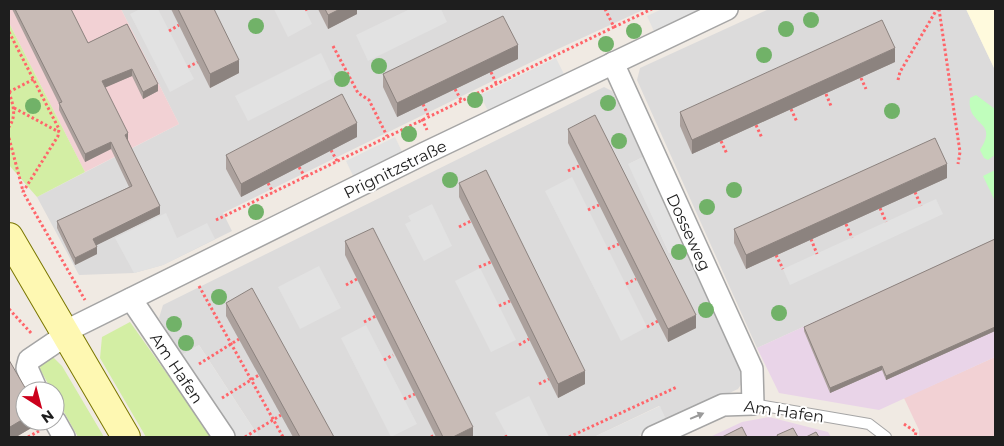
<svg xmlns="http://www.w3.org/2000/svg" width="1004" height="446" font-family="Montserrat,sans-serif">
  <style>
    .residential { fill: #dcdbdb }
    .commercial { fill: #f2d1d4 }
    .industrial { fill: #e9d4e8 }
    .education { fill: #fffadd }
    .grass { fill: #d3eea4 }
    .park { fill: #c0febc }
    .parking { fill: #e2e2e2 }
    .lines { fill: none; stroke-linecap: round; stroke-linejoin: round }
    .lane-casing { stroke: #a5a5a5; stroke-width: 12 }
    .street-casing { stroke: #a5a5a5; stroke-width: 24 }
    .secondary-casing { stroke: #7a7600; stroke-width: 30 }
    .path { stroke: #ff656a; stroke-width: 3; stroke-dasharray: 2.5 2.5; stroke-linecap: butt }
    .lane { stroke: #fff; stroke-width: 10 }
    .street { stroke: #fff; stroke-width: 21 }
    .secondary { stroke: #fef8b2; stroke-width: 28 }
    .tree { fill: #71b268 }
    .wall { fill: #aca19d }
    .shaded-wall { fill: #8c837f }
    .building { fill: #c8bbb6; stroke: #8c837f }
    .oneway { fill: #9a9a9a }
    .labels { text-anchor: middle; stroke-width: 4; stroke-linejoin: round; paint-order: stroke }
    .street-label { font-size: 16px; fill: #1e1e1e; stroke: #fff }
  </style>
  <rect width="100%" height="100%" fill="#f0eae3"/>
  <g class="residential">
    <path d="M121 9H645L558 49 223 213 232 231 163 265 134 273 79 275 37 197 179 124Z"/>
    <path d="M769 9H966L995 70V239L757 348 637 80 640 68Z"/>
    <path d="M604 87 612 91 643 157 629 164 669 253 683 247 743 369 742 383 738 389 667 422 659 406 594 437H259L199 345 182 355 159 318 163 305Z"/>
  </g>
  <g class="commercial">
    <path d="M9 9H121L179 124 85 172 9 23Z"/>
    <path d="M995 357V437H919V430L904 398Z"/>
  </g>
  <g class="industrial">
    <path d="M995 239V357L879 410 779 393 757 348Z"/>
    <path d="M769 417 828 432 831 437H710L742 422Z"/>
  </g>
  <path class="education" d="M966 9H995V70Z"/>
  <g class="grass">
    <path d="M9 23 85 172 37 197 9 165Z"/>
    <path d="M130 322 212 437H146L100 358 102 337Z"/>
    <path d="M52 356 62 366 104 437H78L55 396V391H52L40 369 41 360Z"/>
  </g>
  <g class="park">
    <path d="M976 95 995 109V155L988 160 984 158 980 150C1000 120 966 127 970 98Z"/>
    <path d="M995 170V201L983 176Z"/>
  </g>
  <g class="parking">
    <path d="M140 9H158L194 79 170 92 130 14Z"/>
    <path d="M274 9H305L312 24 288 37Z"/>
    <path d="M410 9H441L447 22 368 61 356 35Z"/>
    <path d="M662 9H725L658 40 647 16Z"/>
    <path d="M321 53 333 78 248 121 235 96Z"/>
    <path d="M556 58 569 84 493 121 480 95Z"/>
    <path d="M395 137 407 162 358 186 346 161Z"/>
    <path d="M643 157 683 247 669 253 628 164Z"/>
    <path d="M572 177 647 327 621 341 545 191Z"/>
    <path d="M936 199 943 214 790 285 783 269Z"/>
    <path d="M432 204 452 246 424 261 405 224 411 221 408 216Z"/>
    <path d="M166 213 177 238 207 223 215 239 163 265 134 273 115 238Z"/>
    <path d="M319 266 341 308 300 329 278 287Z"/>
    <path d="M480 268 516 340 491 352 455 281Z"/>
    <path d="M366 325 417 424 391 437 341 338Z"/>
    <path d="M199 345 259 437H235L182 355Z"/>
    <path d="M529 396 549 437H508L495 413Z"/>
    <path d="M660 406 667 422 636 437H594Z"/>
  </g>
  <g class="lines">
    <defs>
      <path id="lane" d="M753 404 869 424 886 437"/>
      <g id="street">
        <path d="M613 63 752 369 753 404 723 405 653 437"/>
        <path d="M131 299 224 437"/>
        <path d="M64 332 423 154 727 9"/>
        <path d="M37 391 27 368 29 360 66 335"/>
        <path d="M55 421 64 437"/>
      </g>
      <path id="secondary" d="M9 237 126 437"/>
    </defs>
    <use href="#lane" class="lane-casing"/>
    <use href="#street" class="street-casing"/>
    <use href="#secondary" class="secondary-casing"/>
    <g class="path">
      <path d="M939 9 960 152 958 164"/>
      <path d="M305 10 307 9"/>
      <path d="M614 27 652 9"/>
      <path d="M169 31 179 25"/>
      <path d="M9 32 59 129 58 136 23 192 85 300"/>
      <path d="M333 46 358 93 369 100 387 136"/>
      <path d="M188 67 198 62"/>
      <path d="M491 72 496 83"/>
      <path d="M861 78 866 89"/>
      <path d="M898 80 900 72 937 9"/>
      <path d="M455 89 461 100"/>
      <path d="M9 92C13 105 17 115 9 127"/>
      <path d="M9 92 34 79"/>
      <path d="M826 94 831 106"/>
      <path d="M423 104 428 115"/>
      <path d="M14 108 59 132"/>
      <path d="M791 109 797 122"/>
      <path d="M422 119 427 130"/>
      <path d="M756 125 762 138"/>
      <path d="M9 138 23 191"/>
      <path d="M721 141 727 154"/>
      <path d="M331 150 337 161"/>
      <path d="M299 167 305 177"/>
      <path d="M568 171 579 166"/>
      <path d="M268 183 273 192"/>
      <path d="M915 192 921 206"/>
      <path d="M880 208 886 222"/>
      <path d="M588 210 599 205"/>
      <path d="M216 220 614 27 605 9"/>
      <path d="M846 224 852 238"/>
      <path d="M459 227 471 221"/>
      <path d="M811 239 817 254"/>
      <path d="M608 249 619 244"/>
      <path d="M776 255 783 269"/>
      <path d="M479 267 491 262"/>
      <path d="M626 284 636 279"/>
      <path d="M346 285 357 279"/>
      <path d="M199 286 283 437"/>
      <path d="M499 306 510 301"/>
      <path d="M9 309 32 334"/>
      <path d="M364 322 376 316"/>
      <path d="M647 327 658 321"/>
      <path d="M519 345 529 339"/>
      <path d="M384 360 393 355"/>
      <path d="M199 364 239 339"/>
      <path d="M539 384 549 379"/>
      <path d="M222 398 259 375"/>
      <path d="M404 399 415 394"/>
      <path d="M904 424 916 432 915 437"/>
      <path d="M28 437 39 431"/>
      <path d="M245 437 281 415"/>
      <path d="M431 437 435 435"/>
      <path d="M505 437 508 436"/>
      <path d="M569 437 677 387"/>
    </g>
    <use href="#lane" class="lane"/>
    <use href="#street" class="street"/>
    <use href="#secondary" class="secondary"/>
  </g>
  <g class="tree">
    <circle cx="811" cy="20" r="8"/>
    <circle cx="256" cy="26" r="8"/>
    <circle cx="786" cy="29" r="8"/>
    <circle cx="634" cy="31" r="8"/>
    <circle cx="606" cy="44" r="8"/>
    <circle cx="764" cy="55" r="8"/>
    <circle cx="379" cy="66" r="8"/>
    <circle cx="342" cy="79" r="8"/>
    <circle cx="475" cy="100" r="8"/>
    <circle cx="608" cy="103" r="8"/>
    <circle cx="33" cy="106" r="8"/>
    <circle cx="892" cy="111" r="8"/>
    <circle cx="409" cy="134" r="8"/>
    <circle cx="619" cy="141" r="8"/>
    <circle cx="450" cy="180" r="8"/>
    <circle cx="734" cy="190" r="8"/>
    <circle cx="707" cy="207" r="8"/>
    <circle cx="256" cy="212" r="8"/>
    <circle cx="679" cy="252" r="8"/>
    <circle cx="219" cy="297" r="8"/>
    <circle cx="706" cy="310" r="8"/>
    <circle cx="779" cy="313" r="8"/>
    <circle cx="174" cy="324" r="8"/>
    <circle cx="186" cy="343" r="8"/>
  </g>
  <g class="wall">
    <path d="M12 9H71L88 43 127 24 158 91 143 99 132 76 105 87 160 214 96 245 97 254 75 265 57 228V221L129 187 111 149 85 162 59 110V104Z"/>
    <path d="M171 9H214L239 73 210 88Z"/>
    <path d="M318 9H357V14L328 29Z"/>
    <path d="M518 59 397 117 383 87V74Z"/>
    <path d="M895 62 692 154 680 126V112Z"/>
    <path d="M568 129 696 328 668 342 568 143Z"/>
    <path d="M357 137 241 197 226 169V155Z"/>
    <path d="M947 178 746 269 734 243V229Z"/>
    <path d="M459 183 585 384 558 398 459 197Z"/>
    <path d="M995 239V331L886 380 882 370 830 393 804 331V327Z"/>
    <path d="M345 241 473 437H436L345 255Z"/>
    <path d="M226 303 334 437H293L226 316Z"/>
    <path d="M9 360 38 421V424L16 437H9Z"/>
  </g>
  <g class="shaded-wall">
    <path d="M340 9H357V14L328 29V15Z"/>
    <path d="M518 45V59L397 117V103Z"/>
    <path d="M895 48V62L692 154V140Z"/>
    <path d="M239 60V73L210 88V74Z"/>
    <path d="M132 69V76L102 89V81Z"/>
    <path d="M158 84V91L143 99V92Z"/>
    <path d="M357 123V137L241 197V184Z"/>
    <path d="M128 133V140L125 142V135Z"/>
    <path d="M111 142V149L85 162V154Z"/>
    <path d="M947 164V178L746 269V255Z"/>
    <path d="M160 206V214L93 247V239Z"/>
    <path d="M97 247V254L75 265V258Z"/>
    <path d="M696 315V328L668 342V329Z"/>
    <path d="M995 327V331L886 380V376Z"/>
    <path d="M882 366V370L830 393V388Z"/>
    <path d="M585 371V384L558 398V384Z"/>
    <path d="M25 418V421H38V424L16 437H10V427Z"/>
    <path d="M473 427V437H453Z"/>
  </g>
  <g class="building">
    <path d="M15 9H71L88 43 127 24 158 84 143 92 132 69 102 81 128 133 125 135 160 206 93 239 97 247 75 258 57 221 132 186 111 142 85 154 59 103 62 102Z"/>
    <path d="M178 9H214L239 60 210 74Z"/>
    <path d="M325 9H340L328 15Z"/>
    <path d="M503 16 518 45 397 103 383 74Z"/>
    <path d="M882 20 895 48 692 140 680 112Z"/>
    <path d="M342 94 357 123 241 184 226 155Z"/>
    <path d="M595 115 696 315 668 329 568 129Z"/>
    <path d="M935 138 947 164 746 255 734 229Z"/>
    <path d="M486 170 585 371 558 384 459 183Z"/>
    <path d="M373 228 473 427 453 437H443L345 241Z"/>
    <path d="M995 239V327L886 376 882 366 830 388 804 327Z"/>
    <path d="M252 288 334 437H300L226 303Z"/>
    <path d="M9 360 27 391H25V418L10 427 9 425Z"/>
    <path d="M742 427 747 437H722Z"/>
    <path d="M793 428 798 437H778L777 435Z"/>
    <path d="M816 432 819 437H806Z"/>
  </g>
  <defs><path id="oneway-solid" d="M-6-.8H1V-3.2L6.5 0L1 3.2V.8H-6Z" transform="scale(1.25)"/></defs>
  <use class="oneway" href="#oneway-solid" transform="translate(697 416) rotate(-23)"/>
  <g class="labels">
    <g class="street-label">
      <text transform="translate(395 169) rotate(-26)" y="6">Prignitzstraße</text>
      <text transform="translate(689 232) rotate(65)" y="6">Dosseweg</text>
      <text transform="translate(177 368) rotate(56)" y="6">Am Hafen</text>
      <text transform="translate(784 411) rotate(8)" y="6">Am Hafen</text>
    </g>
  </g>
  <rect width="1004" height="446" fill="none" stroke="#1e1e1e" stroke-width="20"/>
  <g transform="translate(40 406) rotate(144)"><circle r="24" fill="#ffffff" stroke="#a5a5a5"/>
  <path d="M0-4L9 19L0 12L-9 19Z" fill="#cc001c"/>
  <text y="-8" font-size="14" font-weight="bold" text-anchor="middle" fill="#1e1e1e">N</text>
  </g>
</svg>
